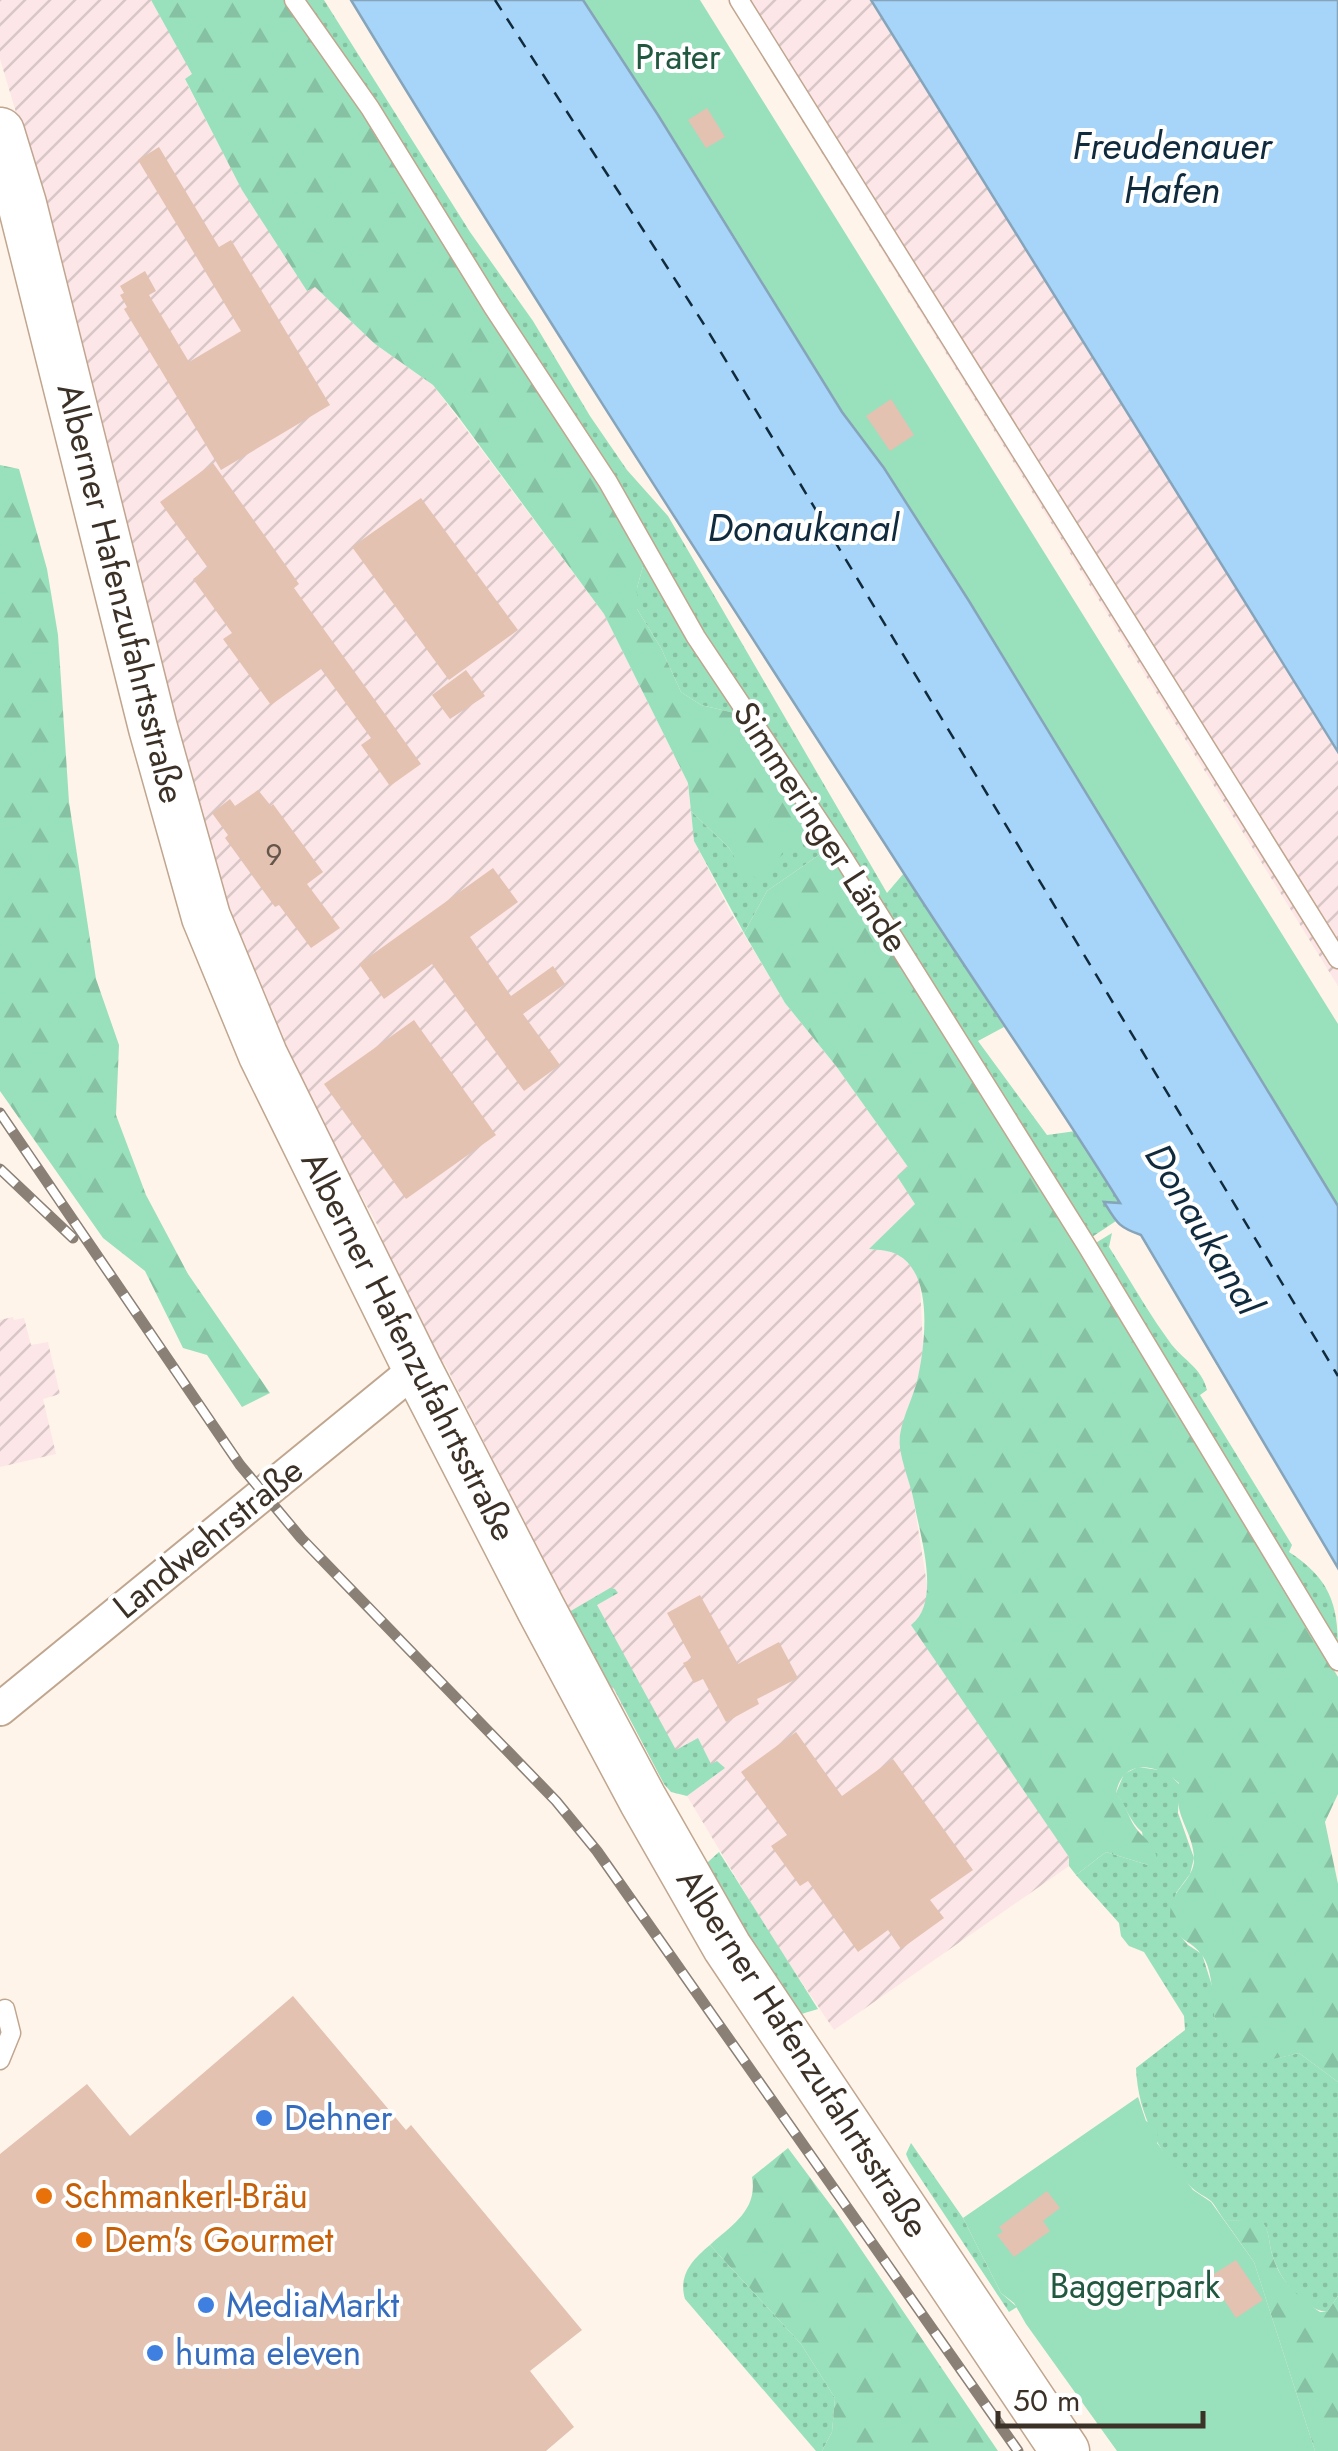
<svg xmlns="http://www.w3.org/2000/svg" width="1338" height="2451" font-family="Jost,sans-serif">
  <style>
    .industrial { fill: url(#industrial-furrows) }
    .grass { fill: url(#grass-dots) }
    .forest { fill: url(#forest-firs) }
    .green { fill: #99e0bc }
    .water { fill: #a6d5f9; stroke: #86a4ba; stroke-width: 2.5 }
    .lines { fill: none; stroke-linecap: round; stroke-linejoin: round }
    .ferry { stroke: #112b3e; stroke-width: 2.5; stroke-dasharray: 12 10; stroke-linecap: butt }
    .building { fill: #e3c2b1 }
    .lane-casing { stroke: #c0a68f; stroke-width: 21 }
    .street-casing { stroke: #c0a68f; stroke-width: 36 }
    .secondary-casing { stroke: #c0a68f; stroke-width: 51 }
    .lane { stroke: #fff; stroke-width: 18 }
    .street { stroke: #fff; stroke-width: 32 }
    .secondary { stroke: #fff; stroke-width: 48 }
    .rail-casing { stroke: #8a8076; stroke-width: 11 }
    .rail { stroke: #fff; stroke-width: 8; stroke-dasharray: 22; stroke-linecap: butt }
    .shop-dot { fill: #3f7fe0; stroke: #fff; stroke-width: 4 }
    .food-dot { fill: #e8710a; stroke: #fff; stroke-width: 4 }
    .labels { text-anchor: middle; stroke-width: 8; stroke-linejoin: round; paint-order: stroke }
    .number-label { font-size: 30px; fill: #65554a }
    .park-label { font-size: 35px; fill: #215840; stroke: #fff }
    .street-label { font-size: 35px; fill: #3b3127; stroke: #fff }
    .shop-label { font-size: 35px; fill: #366cbe; stroke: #fff; text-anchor: start }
    .food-label { font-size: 35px; fill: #c56008; stroke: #fff; text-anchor: start }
    .water-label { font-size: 38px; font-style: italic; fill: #112b3e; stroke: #fff }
  </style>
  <defs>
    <pattern id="industrial-furrows" width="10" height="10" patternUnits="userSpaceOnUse" patternTransform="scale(2.5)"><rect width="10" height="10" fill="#fce6e8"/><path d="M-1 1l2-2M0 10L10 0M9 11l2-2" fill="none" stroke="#d9c6c7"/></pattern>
    <pattern id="grass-dots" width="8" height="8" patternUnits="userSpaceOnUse" patternTransform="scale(2.5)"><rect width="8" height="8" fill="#99e0bc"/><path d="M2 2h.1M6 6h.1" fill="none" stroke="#85c1a2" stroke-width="1.8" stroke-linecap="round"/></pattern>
    <pattern id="forest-firs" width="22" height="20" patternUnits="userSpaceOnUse" patternTransform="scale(2.5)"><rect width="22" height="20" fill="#99e0bc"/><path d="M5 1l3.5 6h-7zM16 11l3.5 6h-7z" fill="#85c1a2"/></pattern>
  </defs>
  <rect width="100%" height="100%" fill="#fff4ea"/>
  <g class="industrial">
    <path d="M0 0H151L193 74 185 80 242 189 308 291 314 286 375 344 433 385 604 614 688 783 694 841 730 911 785 1003 836 1066 908 1167 915 1204 870 1249 888 1250 901 1256 914 1269 920 1285 923 1346 918 1379 899 1439 911 1485 929 1597 921 1617 1069 1857V1866L834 2030 776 1944 687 1796 724 1768 712 1765H656L569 1612 445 1364 440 1361 384 1256 380 1230 361 1195 348 1185 314 1118 223 897 189 775 41 196 0 59Z"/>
    <path d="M727 0H871L1338 752V986Z"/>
    <path d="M13 1317 14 1320 24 1318 31 1345 48 1342 60 1394 43 1399 56 1454 0 1467V1320Z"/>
  </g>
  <g class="grass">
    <path d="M302 0H324L470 232 533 321 590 416 627 470 668 516 887 893 904 873 1004 1027 978 1041 1047 1135 1076 1131 1121 1205 1104 1203 1116 1221 1089 1239 758 712 700 632Z"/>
    <path d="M645 559 743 715 701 705 681 692 661 648 637 609V588Z"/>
    <path d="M691 811 729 848 744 871 815 826 829 848 767 891 744 933 694 841Z"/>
    <path d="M1112 1233 1109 1247C1129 1278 1147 1311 1169 1341 1182 1360 1201 1366 1207 1390L1200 1395 1292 1545 1289 1552C1329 1578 1338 1603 1338 1648L1227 1458 1094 1244Z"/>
    <path d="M610 1588 615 1589 618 1593 597 1605 676 1750 698 1738 711 1764 717 1761 725 1768 687 1796 671 1792 664 1784 613 1687 603 1688 569 1612Z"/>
    <path d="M1138 1767 1166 1771 1179 1784 1178 1813 1194 1858 1190 1874 1176 1893 1172 1926 1188 1945 1202 1954 1213 1989 1215 2019 1278 2058 1299 2053 1338 2082V2296L1327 2312C1303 2310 1280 2279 1273 2257 1268 2244 1271 2230 1260 2220L1225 2221C1220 2215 1216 2206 1211 2201 1205 2196 1197 2193 1191 2187 1159 2153 1138 2115 1136 2068L1185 2030 1184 2016 1144 1952 1129 1946 1121 1936 1119 1923 1076 1875 1106 1852 1148 1865 1142 1832C1130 1822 1126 1806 1116 1793L1124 1774Z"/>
    <path d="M719 1852 818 2009 798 2015 702 1874 708 1862Z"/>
    <path d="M911 2143 963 2218 1001 2293 1017 2307 1009 2312 909 2161 906 2154Z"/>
    <path d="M710 2245 801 2344 835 2398 832 2432 822 2451H816L685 2299C678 2275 692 2260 710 2245Z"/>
  </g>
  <g class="forest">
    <path d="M151 0H286L359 102 482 304 645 559 637 588V609L661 648 681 692 701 705 743 715 815 826 756 878 743 871 729 848 691 811 688 783 604 614 457 415 433 385 375 344 315 287 307 291 242 190 185 79 192 74Z"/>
    <path d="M0 465 19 469 47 569 58 635 69 802 96 979 119 1045 116 1115 146 1195 188 1274 270 1393 242 1407 207 1355 183 1348 145 1271 103 1238 0 1091Z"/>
    <path d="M829 848 1188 1423 1338 1677V1794L1325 1822 1338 1884V2082L1299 2053C1286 2056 1268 2062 1254 2058 1236 2054 1217 2031 1214 2014 1212 1996 1213 1968 1201 1954 1187 1936 1165 1938 1171 1906 1174 1888 1195 1878 1194 1858 1193 1830 1172 1815 1179 1783 1158 1764 1123 1757 1116 1793 1124 1802 1127 1812 1132 1822 1142 1840 1154 1839 1158 1863L1148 1865 1106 1852 1076 1875 1069 1866V1857L911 1625C942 1602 920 1536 914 1502 911 1483 897 1454 900 1435 903 1415 914 1396 918 1377 925 1343 934 1275 898 1255 889 1250 879 1250 869 1249L915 1204 897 1176 908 1167 836 1066 785 1003 744 933 767 891Z"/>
    <path d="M788 2148 835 2211 998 2451H822L832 2432 835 2398 801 2344 710 2245C732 2225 758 2210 752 2177Z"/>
    <path d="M1260 2219C1271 2230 1268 2244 1273 2257 1280 2281 1299 2298 1320 2312H1327L1338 2296V2451H1315L1254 2262 1225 2221Z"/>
  </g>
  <g class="green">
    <path d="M583 0H700L1338 1024V1206L969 601 884 468 842 412 658 115Z"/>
    <path d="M1138 2097 1146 2121 1158 2128 1157 2143 1193 2190 1211 2202 1254 2262 1315 2451H1117L1026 2324 1014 2303 1001 2293 963 2218Z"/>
  </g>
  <g class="water">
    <path d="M351 0H583L658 115 842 412 884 468 969 601 1338 1206V1568L1141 1235C1118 1227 1117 1223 1104 1202L1120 1203C1051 1092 976 985 905 875 718 585 530 295 351 0Z"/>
    <path d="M871 0H1338V752Z"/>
  </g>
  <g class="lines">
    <path class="ferry" d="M495 0 705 326 1338 1376"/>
  </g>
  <g class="building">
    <path d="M707 108 725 137 706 148 688 120Z"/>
    <path d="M159 147 219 247 231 240 330 405 221 470 124 309 127 307 120 295 124 293 120 286 145 271 156 291 149 295 189 362 241 331 138 160Z"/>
    <path d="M891 399 914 435 890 451 866 416Z"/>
    <path d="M213 463 299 584 294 588 421 764 390 786 361 745 371 738 321 669 271 705 223 639 232 633 193 579 208 568 160 502Z"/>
    <path d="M421 498 518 630 449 680 352 547Z"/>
    <path d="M466 670 485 696 450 719 432 695Z"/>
    <path d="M258 790 271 806 273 804 323 872 307 884 340 928 311 948 279 905 275 907 225 838 228 835 212 813 230 799 235 806Z"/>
    <path d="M493 868 518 902 470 937 511 996 553 966 565 984 523 1014 560 1065 524 1091 432 964 384 999 359 964Z"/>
    <path d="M414 1020 496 1135 406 1199 324 1084Z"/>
    <path d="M700 1595 738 1664 779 1642 798 1678 757 1699 759 1704 726 1722 703 1679 694 1683 683 1663 692 1659 667 1613Z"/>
    <path d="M796 1732 842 1796 893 1759 973 1870 930 1900 944 1918 901 1949 888 1930 858 1952 808 1881 800 1886 771 1846 787 1835 741 1772Z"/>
    <path d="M293 1996 406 2130 411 2125 582 2330 530 2371 574 2427 546 2451H0V2154L87 2084 130 2136Z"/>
    <path d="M1047 2191 1060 2208 1043 2221 1050 2231 1014 2257 997 2235 1003 2232 999 2227Z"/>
    <path d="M1236 2260 1263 2300 1236 2318 1209 2277Z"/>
  </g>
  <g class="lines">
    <defs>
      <g id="lane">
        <path d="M294 0 370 108 493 307 608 482 696 637 841 854 1087 1246 1338 1661"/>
        <path d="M739 0 1338 959"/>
        <path d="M0 2060 11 2033 5 2009"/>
      </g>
      <path id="street" d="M0 1709 417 1368"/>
      <path id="secondary" d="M0 132 22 204 153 728 206 917 263 1055 417 1368 541 1609 643 1800 727 1947 1065 2451"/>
    </defs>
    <use href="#lane" class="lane-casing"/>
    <use href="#street" class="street-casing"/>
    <use href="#secondary" class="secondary-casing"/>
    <use href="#lane" class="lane"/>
    <use href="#street" class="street"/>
    <use href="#secondary" class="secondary"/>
    <defs>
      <g id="rail">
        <path d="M0 1113 240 1465 301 1538 556 1801 597 1851 1018 2451"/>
        <path d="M0 1169 73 1238"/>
      </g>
    </defs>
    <use href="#rail" class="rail-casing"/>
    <use href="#rail" class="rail"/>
  </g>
  <g class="shop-dot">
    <circle cx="264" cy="2118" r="10"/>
    <circle cx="206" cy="2305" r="10"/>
    <circle cx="155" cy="2353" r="10"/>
  </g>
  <g class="food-dot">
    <circle cx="44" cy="2196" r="10"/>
    <circle cx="84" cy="2240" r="10"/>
  </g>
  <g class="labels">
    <g class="number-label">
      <text x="274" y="865">9</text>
    </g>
    <g class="park-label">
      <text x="678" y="69">Prater</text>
      <text x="1135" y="2298">Baggerpark</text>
    </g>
    <g class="street-label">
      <text transform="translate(121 593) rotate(76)" y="12">Alberner Hafenzufahrtsstraße</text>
      <text transform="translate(821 827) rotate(57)" y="12">Simmeringer Lände</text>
      <text transform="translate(409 1346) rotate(63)" y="12">Alberner Hafenzufahrtsstraße</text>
      <text transform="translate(208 1538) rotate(-39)" y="12">Landwehrstraße</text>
      <text transform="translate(803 2053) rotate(57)" y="12">Alberner Hafenzufahrtsstraße</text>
    </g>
    <g class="shop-label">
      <text x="284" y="2130">Dehner</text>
      <text x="226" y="2317">MediaMarkt</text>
      <text x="175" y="2365">huma eleven</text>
    </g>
    <g class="food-label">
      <text x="64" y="2208">Schmankerl-Bräu</text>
      <text x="104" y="2252">Dem's Gourmet</text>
    </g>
    <g class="water-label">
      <text x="1172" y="159">Freudenauer<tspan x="1172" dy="44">Hafen</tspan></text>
      <text x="803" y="541">Donaukanal</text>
      <text transform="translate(1204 1229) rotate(59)" y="13">Donaukanal</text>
    </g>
  </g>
  <path d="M998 2411v15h205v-15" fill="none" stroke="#3b3127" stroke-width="5"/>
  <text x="1013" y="2411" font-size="30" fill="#3b3127" stroke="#ffffff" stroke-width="8" paint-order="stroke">50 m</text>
</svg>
